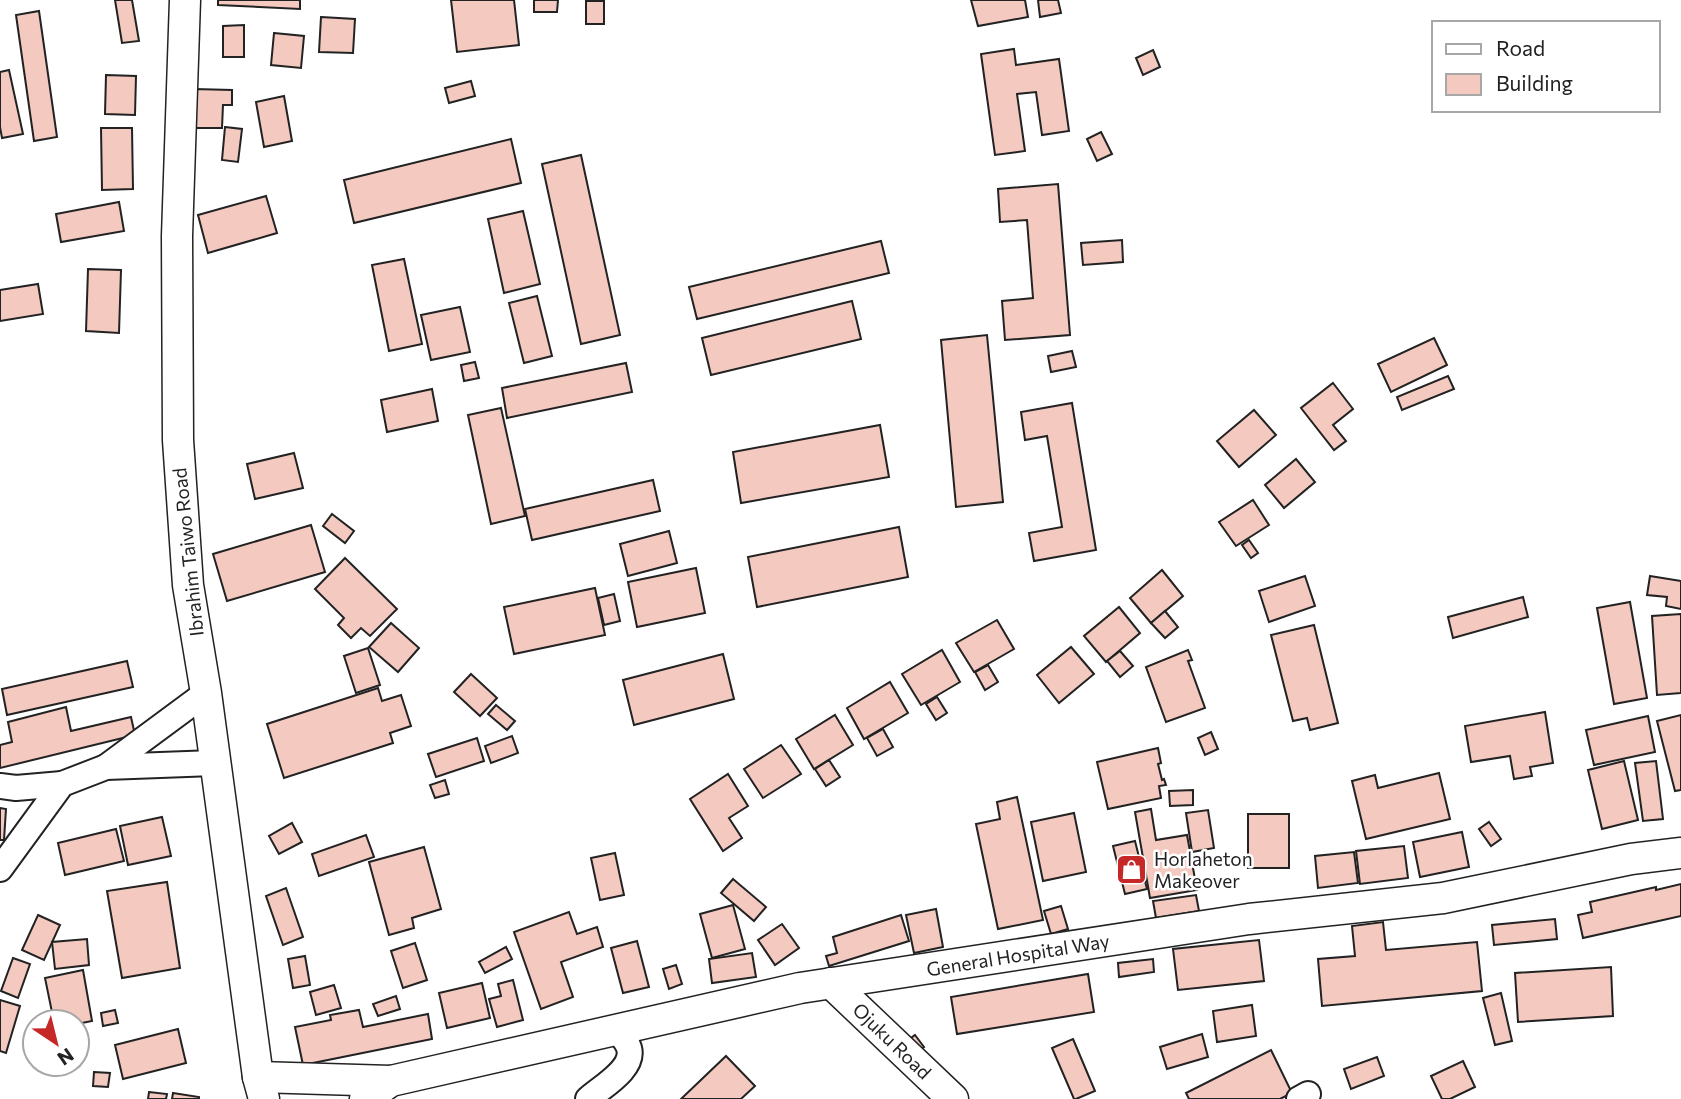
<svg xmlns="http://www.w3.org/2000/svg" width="1681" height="1099" font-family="Commissioner,sans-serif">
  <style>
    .building { fill: #f3c9c0; stroke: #222; stroke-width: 2 }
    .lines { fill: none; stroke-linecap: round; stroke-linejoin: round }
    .minor-casing { stroke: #222; stroke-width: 28 }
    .major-casing { stroke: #222; stroke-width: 33 }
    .minor { stroke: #fff; stroke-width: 24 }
    .major { stroke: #fff; stroke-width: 30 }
    .labels { text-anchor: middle; stroke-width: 5; stroke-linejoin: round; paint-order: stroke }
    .street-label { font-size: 19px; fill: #222; stroke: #fff }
    .poi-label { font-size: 19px; fill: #222; stroke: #fff; text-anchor: start }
  </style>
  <rect width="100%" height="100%" fill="#fff"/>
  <g class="building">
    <path d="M115 0H132L139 41 122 43Z"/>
    <path d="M218 0H300V9L218 5Z"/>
    <path d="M451 0H514L519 45 457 52Z"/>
    <path d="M534 0H558L557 12H534Z"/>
    <path d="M971 0H1025L1028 17 978 26Z"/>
    <path d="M1038 0H1058L1061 13 1040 17Z"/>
    <rect x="586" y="1" width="18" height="23"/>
    <path d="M39 11 57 137 34 141 16 15Z"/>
    <path d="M321 17 355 19 353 53 319 52Z"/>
    <path d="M244 25V57H223V26Z"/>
    <path d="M274 33 304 36 301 68 271 65Z"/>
    <path d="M1014 49 1016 65 1059 59 1069 131 1042 135 1036 92 1017 94 1025 151 995 155 981 54Z"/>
    <path d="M1153 50 1160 67 1143 75 1136 58Z"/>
    <path d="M9 70 23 134 2 138 0 127V72Z"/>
    <path d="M106 75 136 76 135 115 105 114Z"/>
    <path d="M471 81 475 96 449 103 445 88Z"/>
    <path d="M194 89 232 90V105H223L222 128H192Z"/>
    <path d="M284 96 292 141 264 147 256 102Z"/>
    <path d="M225 127 242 129 238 162 222 160Z"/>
    <path d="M101 128H132L133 189 102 190Z"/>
    <path d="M1101 132 1112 154 1097 161 1087 139Z"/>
    <path d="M511 139 521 183 354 223 344 180Z"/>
    <path d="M581 155 620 335 581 344 542 164Z"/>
    <path d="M1058 184 1070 335 1005 340 1002 301 1033 298 1027 220 1000 222 998 189Z"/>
    <path d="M266 196 277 233 208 253 198 215Z"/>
    <path d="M119 202 124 231 61 242 56 214Z"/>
    <path d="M523 211 540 284 504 293 488 219Z"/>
    <path d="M1122 240 1123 262 1083 265 1081 243Z"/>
    <path d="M881 241 889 273 697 319 689 287Z"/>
    <path d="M404 259 422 344 389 351 372 265Z"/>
    <path d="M88 269 121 270 119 333 86 331Z"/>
    <path d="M38 284 43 314 0 321V290Z"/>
    <path d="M537 296 552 356 524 363 509 303Z"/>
    <path d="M852 301 861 339 711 375 702 338Z"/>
    <path d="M460 307 470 352 431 360 421 315Z"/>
    <path d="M987 335 1003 502 956 507 941 340Z"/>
    <path d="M1434 338 1447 365 1391 392 1378 364Z"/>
    <path d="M1072 351 1076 367 1051 372 1048 356Z"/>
    <path d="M475 362 479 378 464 381 461 365Z"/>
    <path d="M626 363 632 392 507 418 502 388Z"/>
    <path d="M1448 376 1454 389 1402 410 1397 397Z"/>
    <path d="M1333 383 1353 409 1333 425 1346 441 1334 450 1301 408Z"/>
    <path d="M432 389 438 421 387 432 381 400Z"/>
    <path d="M1072 403 1096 550 1034 561 1029 533 1062 527 1047 436 1025 440 1021 412Z"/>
    <path d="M501 408 525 516 491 524 468 415Z"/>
    <path d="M1254 410 1276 435 1239 467 1217 441Z"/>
    <path d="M880 425 889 477 741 503 733 452Z"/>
    <path d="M294 453 303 488 255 499 247 464Z"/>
    <path d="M1296 459 1315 482 1284 508 1265 485Z"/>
    <path d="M653 480 660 511 532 540 525 509Z"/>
    <path d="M1253 500 1269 525 1236 546 1219 522Z"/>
    <path d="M332 514 354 531 345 543 323 526Z"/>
    <path d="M311 525 325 572 227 601 213 554Z"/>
    <path d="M899 527 908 577 757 607 748 557Z"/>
    <path d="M669 531 677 563 628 576 620 544Z"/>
    <path d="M1249 540 1258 553 1251 558 1242 545Z"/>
    <path d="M345 558 397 609 370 636 361 628 351 638 338 625 344 618 315 589Z"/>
    <path d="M696 568 705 613 637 627 628 582Z"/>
    <path d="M1162 570 1183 596 1151 623 1130 598Z"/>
    <path d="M1305 576 1315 606 1269 622 1259 591Z"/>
    <path d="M1650 576 1681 581V609L1666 606 1667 597 1647 595Z"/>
    <path d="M595 588 605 635 514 654 504 607Z"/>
    <path d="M614 594 620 621 604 625 598 598Z"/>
    <path d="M1523 597 1528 617 1453 638 1448 617Z"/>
    <path d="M1630 602 1647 698 1614 704 1597 608Z"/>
    <path d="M1119 607 1140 633 1106 662 1084 636Z"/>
    <path d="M1165 611 1178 627 1165 638 1151 623Z"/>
    <path d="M1681 614V693L1657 695 1652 616Z"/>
    <path d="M997 620 1014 649 974 672 956 643Z"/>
    <path d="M391 623 419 648 398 672 369 647Z"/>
    <path d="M1314 625 1338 723 1310 730 1307 718 1293 721 1271 635Z"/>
    <path d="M1071 647 1094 674 1059 703 1037 675Z"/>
    <path d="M368 648 380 685 356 693 344 656Z"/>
    <path d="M942 650 960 682 921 705 902 674Z"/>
    <path d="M1188 650 1192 660 1188 661 1205 708 1166 722 1146 667Z"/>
    <path d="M1120 651 1133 666 1120 677 1107 661Z"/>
    <path d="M723 654 734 699 634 725 623 680Z"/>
    <path d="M127 661 133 687 7 715 2 689Z"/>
    <path d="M988 665 998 682 985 690 975 672Z"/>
    <path d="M471 674 497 698 480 716 454 692Z"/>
    <path d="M890 682 908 713 864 739 847 708Z"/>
    <path d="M378 688 382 701 401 695 411 726 390 733 393 743 284 778 267 724Z"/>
    <path d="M937 697 947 713 936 720 926 704Z"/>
    <path d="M496 705 515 721 507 730 488 714Z"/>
    <path d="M66 707 71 731 131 717 135 735 0 768V745L12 742 8 722Z"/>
    <path d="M1545 712 1553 763 1530 767 1532 776 1514 779 1510 756 1471 762 1465 726Z"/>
    <path d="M835 715 853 745 814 769 796 739Z"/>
    <path d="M1681 715V790L1675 791 1657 721Z"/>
    <path d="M1648 716 1655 752 1594 765 1586 730Z"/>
    <path d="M883 729 893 747 877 756 867 738Z"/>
    <path d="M1211 732 1218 749 1205 755 1198 738Z"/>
    <path d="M512 736 518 753 491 763 485 746Z"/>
    <path d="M477 738 484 761 436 777 428 754Z"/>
    <path d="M781 745 801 774 763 798 744 769Z"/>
    <path d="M1158 748 1161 763 1158 764 1162 780 1164 779 1166 785 1159 786 1161 798 1108 809 1097 762Z"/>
    <path d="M829 760 840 777 826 786 815 769Z"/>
    <path d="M1624 761 1638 820 1602 829 1588 770Z"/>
    <path d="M1656 761 1663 819 1643 821 1635 763Z"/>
    <path d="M1439 773 1450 819 1366 839 1352 781 1375 775 1378 788Z"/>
    <path d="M728 774 748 806 729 818 742 838 723 851 690 799Z"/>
    <path d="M445 780 449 794 435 798 430 785Z"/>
    <path d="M1193 790V805L1170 806 1169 791Z"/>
    <path d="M1017 797 1043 920 998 929 976 824 1000 819 997 802Z"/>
    <path d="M0 808 6 809 4 840H0Z"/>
    <path d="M1151 809 1156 840 1187 835 1197 890 1150 898 1135 812Z"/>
    <path d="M1208 810 1214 848 1192 852 1186 813Z"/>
    <path d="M1074 813 1086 872 1043 881 1031 822Z"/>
    <rect x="1248" y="814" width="41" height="54"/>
    <path d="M162 817 171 856 128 865 120 826Z"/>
    <path d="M1489 822 1501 839 1491 846 1479 829Z"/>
    <path d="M292 823 302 842 279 854 269 836Z"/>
    <path d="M116 829 124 861 65 875 58 843Z"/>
    <path d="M1462 832 1469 867 1420 877 1413 842Z"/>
    <path d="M366 835 374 857 319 876 312 854Z"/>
    <path d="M1135 841 1147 889 1125 894 1113 846Z"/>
    <path d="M1404 846 1408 878 1360 884 1356 851Z"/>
    <path d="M424 847 441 909 412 918 414 928 389 935 369 862Z"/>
    <path d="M1354 852 1358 883 1318 888 1315 856Z"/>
    <path d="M615 853 624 895 600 900 591 858Z"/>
    <path d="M733 879 766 907 754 921 721 893Z"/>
    <path d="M167 882 180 968 122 978 107 891Z"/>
    <path d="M1681 884V916L1583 938 1578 915 1592 912 1590 902 1656 887V890Z"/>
    <path d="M286 888 303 937 283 945 266 896Z"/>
    <path d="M1196 895 1199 911 1156 918 1153 901Z"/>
    <path d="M733 905 745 949 712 958 700 914Z"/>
    <path d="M1061 906 1068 929 1051 934 1044 911Z"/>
    <path d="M936 909 943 947 914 953 906 915Z"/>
    <path d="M569 912 577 934 597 927 603 947 561 962 573 997 541 1009 514 932Z"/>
    <path d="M38 915 60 925 44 960 22 950Z"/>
    <path d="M901 915 909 941 829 966 826 956 837 953 833 937Z"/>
    <path d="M1555 919 1557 939 1494 945 1492 925Z"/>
    <path d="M1383 922 1386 950 1477 942 1482 991 1322 1006 1318 959 1355 956 1352 926Z"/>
    <path d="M782 924 799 948 775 965 758 940Z"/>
    <path d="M87 939 89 965 55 969 52 942Z"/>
    <path d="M1259 940 1264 981 1178 990 1173 949Z"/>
    <path d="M637 941 649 987 623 993 611 948Z"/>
    <path d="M415 943 427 980 403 988 391 951Z"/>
    <path d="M506 947 512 959 485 973 479 962Z"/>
    <path d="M752 953 756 977 712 983 709 959Z"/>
    <path d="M305 956 310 985 293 988 288 959Z"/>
    <path d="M13 958 30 964 18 998 1 991Z"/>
    <path d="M1153 959 1154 972 1119 977 1118 963Z"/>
    <path d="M676 965 682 984 669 989 663 969Z"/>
    <path d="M1611 967 1613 1016 1518 1022 1515 973Z"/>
    <path d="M83 970 92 1021 77 1024 54 1022 45 978Z"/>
    <path d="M1088 974 1094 1012 957 1034 951 997Z"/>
    <path d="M513 980 523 1020 497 1027 489 999 501 996 498 984Z"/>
    <path d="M482 983 490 1018 447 1028 439 993Z"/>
    <path d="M334 985 341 1008 316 1015 310 992Z"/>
    <path d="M1501 993 1512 1041 1495 1045 1483 998Z"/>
    <path d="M396 996 400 1009 378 1016 373 1004Z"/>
    <path d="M0 1000 20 1006 6 1053 0 1051Z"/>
    <path d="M1252 1005 1256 1036 1217 1042 1213 1011Z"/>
    <path d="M115 1010 118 1023 103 1026 101 1013Z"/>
    <path d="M359 1010 363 1027 428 1014 432 1039 303 1065 295 1027 331 1020 330 1015Z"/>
    <path d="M178 1029 186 1063 123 1079 115 1045Z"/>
    <path d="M1202 1034 1208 1057 1167 1069 1160 1047Z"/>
    <path d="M915 1035 924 1047 911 1056 903 1044Z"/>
    <path d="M1073 1039 1095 1091 1076 1099H1074L1052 1048Z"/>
    <path d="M1271 1050 1292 1093 1280 1099H1189L1186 1093Z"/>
    <path d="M726 1056 755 1086 741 1099H681Z"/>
    <path d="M1377 1057 1384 1076 1351 1089 1344 1069Z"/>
    <path d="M1463 1061 1475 1087 1450 1099H1442L1431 1076Z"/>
    <path d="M94 1072 110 1073 108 1087 93 1086Z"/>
    <path d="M149 1092 167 1094 166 1099H148Z"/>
    <path d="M173 1093 199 1097V1099H172Z"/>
  </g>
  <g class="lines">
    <defs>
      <g id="minor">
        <path d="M106 767 206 693"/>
        <path d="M0 786 16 788 62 784"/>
        <path d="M0 869 62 784 106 767 214 763"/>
        <path d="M588 1099C601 1087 635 1069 629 1048 627 1041 621 1035 616 1029"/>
        <path d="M1299 1099 1308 1094"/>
      </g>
      <g id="major">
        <path d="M185 0 177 236 178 440 188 585 206 693 258 1077 264 1099"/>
        <path d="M831 983 953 1099"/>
        <path d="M258 1077 391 1081"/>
        <path d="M365 1099 391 1081 800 988 1249 919 1443 898 1631 859 1681 853"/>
      </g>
    </defs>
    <use href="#minor" class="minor-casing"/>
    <use href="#major" class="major-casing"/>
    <use href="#minor" class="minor"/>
    <use href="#major" class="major"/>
  </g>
  <defs>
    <symbol id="shop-square" viewBox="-11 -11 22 22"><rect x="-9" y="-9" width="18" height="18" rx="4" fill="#c62828" stroke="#fff"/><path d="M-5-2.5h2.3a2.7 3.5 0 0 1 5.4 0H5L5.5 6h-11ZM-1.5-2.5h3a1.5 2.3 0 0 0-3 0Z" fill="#fff"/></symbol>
  </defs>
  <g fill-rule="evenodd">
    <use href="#shop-square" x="1114" y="852" width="35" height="35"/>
  </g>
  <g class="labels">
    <g class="street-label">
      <text transform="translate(188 552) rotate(-96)" y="7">Ibrahim Taiwo Road</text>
      <text transform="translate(1018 955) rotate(-9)" y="7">General Hospital Way</text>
      <text transform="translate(892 1041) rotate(44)" y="7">Ojuku Road</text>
    </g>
    <g class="poi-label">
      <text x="1154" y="866">Horlaheton<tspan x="1154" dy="22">Makeover</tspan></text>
    </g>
  </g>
  <rect x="1432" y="21" width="228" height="91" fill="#ffffff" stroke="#a7a7a7" stroke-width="2"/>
  <rect x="1446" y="44" width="35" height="10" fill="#ffffff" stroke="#a7a7a7" stroke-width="2"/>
  <text x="1496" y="56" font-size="21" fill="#222222">Road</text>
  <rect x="1446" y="74" width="35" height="21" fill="#f3c9c0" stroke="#a7a7a7" stroke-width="2"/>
  <text x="1496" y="91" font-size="21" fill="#222222">Building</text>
  <g transform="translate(56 1043) rotate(145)"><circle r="33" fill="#ffffff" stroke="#a7a7a7" stroke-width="2"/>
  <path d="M0-5L12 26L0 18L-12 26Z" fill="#c62828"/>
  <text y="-10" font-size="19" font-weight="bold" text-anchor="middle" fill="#222222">N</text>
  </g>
</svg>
